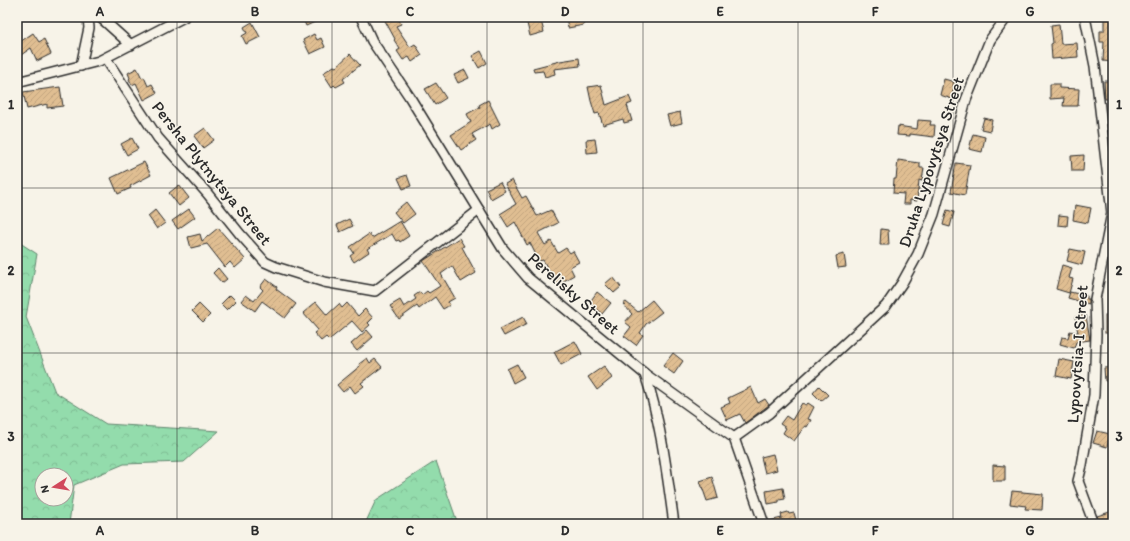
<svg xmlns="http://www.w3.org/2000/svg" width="1130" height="541" font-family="Itim,sans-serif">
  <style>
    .forest { fill: url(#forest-crowns); stroke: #5f846c; fill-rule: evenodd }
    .building { fill: url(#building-hatch); stroke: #2b2b2b }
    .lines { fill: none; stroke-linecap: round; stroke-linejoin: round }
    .minor-casing { stroke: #2b2b2b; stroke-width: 12 }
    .minor { stroke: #f7f3e8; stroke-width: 9 }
    .grid { fill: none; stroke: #2b2b2b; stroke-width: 1; stroke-opacity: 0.55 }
    .labels { text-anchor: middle; stroke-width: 3; stroke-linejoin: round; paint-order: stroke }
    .street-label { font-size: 17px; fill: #2b2b2b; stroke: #f7f3e8 }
    .neatline { fill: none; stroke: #2b2b2b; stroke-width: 1.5 }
    .grid-label { font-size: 13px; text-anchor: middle; font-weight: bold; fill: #2b2b2b }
  </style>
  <defs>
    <pattern id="forest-crowns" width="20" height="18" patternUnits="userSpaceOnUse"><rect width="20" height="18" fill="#93dcac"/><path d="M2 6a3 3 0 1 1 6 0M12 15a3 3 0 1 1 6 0" fill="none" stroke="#7fbd94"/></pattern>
    <pattern id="building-hatch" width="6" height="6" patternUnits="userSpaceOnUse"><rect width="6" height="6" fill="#e0be92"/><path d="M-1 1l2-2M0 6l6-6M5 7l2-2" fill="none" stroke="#c0a37e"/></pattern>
  </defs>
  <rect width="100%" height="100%" fill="#f7f3e8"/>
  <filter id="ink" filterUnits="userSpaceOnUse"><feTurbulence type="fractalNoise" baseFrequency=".025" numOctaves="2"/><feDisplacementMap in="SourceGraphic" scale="8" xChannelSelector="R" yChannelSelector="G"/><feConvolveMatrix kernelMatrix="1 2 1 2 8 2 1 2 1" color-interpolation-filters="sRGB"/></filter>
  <g filter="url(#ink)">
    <g class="forest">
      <path d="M17 241 37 254 26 317 55 392 106 424 219 431 184 462 124 464 74 485 69 524H17ZM42 475H66V499H42Z"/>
      <path d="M436 461 458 524H365L376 500Z"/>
    </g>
    <g class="building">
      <path d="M308 17H326L306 26 303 19Z"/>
      <path d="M383 17H398L401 24 396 26 410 47 415 44 422 55 412 62 409 57 403 60 397 51 400 49 394 40 395 39Z"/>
      <path d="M531 17H540L544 32 530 36 526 19Z"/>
      <path d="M566 17H583L584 25 568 28Z"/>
      <path d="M1104 17H1113V62L1103 61 1104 42H1100V31H1104Z"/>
      <path d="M252 22 260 37 246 44 242 36 247 33 244 27Z"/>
      <path d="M1059 24 1061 44 1077 43 1078 57 1052 59 1051 44 1053 43 1051 25Z"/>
      <path d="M33 33 39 42 44 39 51 54 37 61 31 48 21 55 17 50V44Z"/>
      <path d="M314 34 317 40 321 38 325 47 310 54 303 40Z"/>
      <path d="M481 51 487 63 479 68 472 56Z"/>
      <path d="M350 54 360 65 343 79 345 82 336 87 334 85 332 87 323 73 334 66 336 67Z"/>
      <path d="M579 58 580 66 554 69 555 74 545 77 543 71 534 72 533 68 560 61Z"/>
      <path d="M137 68 142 78 144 77 148 86 152 84 157 93 144 100 136 83 132 85 129 79 130 78 128 73Z"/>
      <path d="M465 70 469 78 458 83 454 75Z"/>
      <path d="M944 79 955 82 952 99 940 95Z"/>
      <path d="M1104 81H1113V99H1105Z"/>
      <path d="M436 83 446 98 435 105 425 89Z"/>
      <path d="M1050 84H1059V88L1079 89 1078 106H1063L1064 98 1050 99Z"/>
      <path d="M601 85 606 105 629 96 632 103 627 105 632 121 624 123 623 119 603 125 599 113 595 114 591 101 588 87Z"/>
      <path d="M60 87 63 106 47 108V104L27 109 23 92Z"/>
      <path d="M488 100 500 124 492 129 490 124 472 134 476 140 461 150 451 135 471 122 467 114 480 107 479 105Z"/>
      <path d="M680 112 682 123 670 126 667 115Z"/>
      <path d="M984 118 992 120 990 131 981 129Z"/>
      <path d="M1107 118H1113V135H1109Z"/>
      <path d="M918 120 931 121 930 125H935L934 137 910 134V136L897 135 898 126 917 129Z"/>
      <path d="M205 128 214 140 203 148 194 136Z"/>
      <path d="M973 134 985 137 982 152 969 149Z"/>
      <path d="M132 138 138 149 127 155 121 144Z"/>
      <path d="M595 139 597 152 587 153 586 140Z"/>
      <path d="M1084 155 1083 171H1072L1071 156Z"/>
      <path d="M898 160 920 163V168H924L922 181 919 180 917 201 910 200V204H903L904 194 893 193 894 179H896Z"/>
      <path d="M144 162 151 175 130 186 131 188 118 194 111 178Z"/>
      <path d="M956 163 970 165 965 195 951 192Z"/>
      <path d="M407 175 411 186 403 189 398 178Z"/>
      <path d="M512 180 522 198 526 196 537 216 551 210 558 223 538 233 545 245 551 241 558 253 566 248 570 253 573 251 579 262 570 267 574 275 557 285 543 260 539 261 530 243 527 245 515 222 508 227 500 214 516 204 505 184Z"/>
      <path d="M500 182 505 191 491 199 486 189Z"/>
      <path d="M179 185 189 198 179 206 169 193Z"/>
      <path d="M406 202 415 214 403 223 394 212Z"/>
      <path d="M1075 205 1091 208 1088 223 1073 220Z"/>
      <path d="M189 209 195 217 178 229 172 221Z"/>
      <path d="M155 210 165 223 157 229 148 216Z"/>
      <path d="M947 210 954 212 950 227 943 225Z"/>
      <path d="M1059 215 1068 216 1067 226 1058 225Z"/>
      <path d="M349 219 353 226 340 232 337 225Z"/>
      <path d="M400 221 409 236 400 242 399 240 396 241 392 234 367 249 369 252 354 262 350 256 354 253 350 247 369 234 372 238Z"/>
      <path d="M218 228 245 259 235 268 230 262 225 267 207 244 191 248 188 237 200 234 202 241Z"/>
      <path d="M881 229 888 230 889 245H880Z"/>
      <path d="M459 238 464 246 462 247 476 273 461 282 452 266 441 274 455 298 448 302 450 305 443 309 435 297 419 309 417 306 399 319 390 306 400 300 404 307 416 299 414 296 420 292 422 295 427 291 429 293 440 286 423 261Z"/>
      <path d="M1070 249 1085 252 1082 265 1067 261Z"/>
      <path d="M844 254 846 267 838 268 836 256Z"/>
      <path d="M1062 265 1072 268 1069 278 1073 279 1069 293 1056 289Z"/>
      <path d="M218 268 227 279 222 283 213 273Z"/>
      <path d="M613 277 621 287 614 293 605 284Z"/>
      <path d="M266 279 277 287 276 289 296 304 285 318 262 301 255 311 241 301 246 295 254 301 263 290 260 287Z"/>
      <path d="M597 292 611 303 602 314 589 303Z"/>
      <path d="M1070 292 1087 296V299H1089V304L1068 298Z"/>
      <path d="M230 295 236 301 227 310 221 304Z"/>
      <path d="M652 300 662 312 646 324 640 333 643 335 636 345 624 336 631 327 625 322 632 314 623 304 626 302 638 312Z"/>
      <path d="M316 302 327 315 339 304 342 308 347 303 358 316 365 309 373 318 368 323 370 325 362 332 352 321 329 340 326 337 321 341 314 333 318 330 303 313Z"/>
      <path d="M199 304 210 315 203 322 192 311Z"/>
      <path d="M1086 315 1090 340 1076 342 1074 348 1060 344 1062 337 1068 338 1070 331 1078 333 1075 317Z"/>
      <rect x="1105" y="315" width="8" height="18"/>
      <path d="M523 317 527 324 504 336 500 329Z"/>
      <path d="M367 330 373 337 357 351 351 344Z"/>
      <path d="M575 341 582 354 561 365 554 352Z"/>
      <path d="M673 353 683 361 674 374 663 366Z"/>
      <path d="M367 358 370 363 375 359 382 367 361 383 364 386 355 393 350 386 343 392 337 385 360 366 359 364Z"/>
      <path d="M1059 359 1074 362 1071 379 1056 376Z"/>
      <path d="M517 364 524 377 513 383 507 369Z"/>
      <path d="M604 366 612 378 597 390 588 377Z"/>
      <path d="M1113 367V380L1105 381 1104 368Z"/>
      <path d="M819 386 828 395 821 401 813 393Z"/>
      <path d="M751 387 758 403 765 399 769 405 745 423 740 414 727 420 721 407 730 403 728 398Z"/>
      <path d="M802 403 806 405 808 403 814 407 808 419 811 420 807 427 805 426 794 441 783 433 786 428 780 424 786 416 792 420Z"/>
      <path d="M1097 431 1110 434 1107 447 1093 443Z"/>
      <path d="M773 454 777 470 765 473 761 457Z"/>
      <path d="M993 465 1005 466V481H993Z"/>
      <path d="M712 477 718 498 707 501 700 481Z"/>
      <path d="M783 488 785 499 779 500V502L768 504 766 491Z"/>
      <path d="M1012 491 1043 494 1042 510 1025 509 1026 506 1010 504Z"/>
      <path d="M1113 511V524H1100L1097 516Z"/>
      <path d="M788 512 789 514 794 513 797 524H770L769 521 782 518 781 514Z"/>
    </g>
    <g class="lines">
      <defs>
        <g id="minor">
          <path d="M100 17 131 45"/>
          <path d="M361 17 372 41 409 96 503 249 528 278 645 374 734 438 764 524"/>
          <path d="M1085 17 1095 66 1112 213 1095 299 1096 334 1094 395 1082 465 1078 481 1094 524"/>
          <path d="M107 58 108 62 158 138 207 193 240 234 265 262 276 267 324 282 375 291 479 210"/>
          <path d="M81 66 89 28 88 17"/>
          <path d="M17 82 99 61 184 17"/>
          <path d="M645 374C661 422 667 473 674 524"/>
          <path d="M734 438 769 413 886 306 902 283 918 254 934 214 966 100 990 40 1007 17"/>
        </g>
      </defs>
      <use href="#minor" class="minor-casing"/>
      <use href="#minor" class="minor"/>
    </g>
  </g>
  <path class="grid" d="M177 17V524M332 17V524M487 17V524M643 17V524M798 17V524M953 17V524M17 188H1113M17 353H1113"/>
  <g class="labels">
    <g class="street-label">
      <text transform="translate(931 162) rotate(-72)" y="6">Druha Lypovytsya Street</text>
      <text transform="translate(212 173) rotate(51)" y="6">Persha Plytnytsya Street</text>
      <text transform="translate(574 293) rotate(41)" y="6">Perelisky Street</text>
      <text transform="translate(1077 354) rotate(-86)" y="6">Lypovytsia-I Street</text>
    </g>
  </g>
  <rect width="1130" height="541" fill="none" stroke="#f7f3e8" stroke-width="44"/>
  <g transform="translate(54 487) rotate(258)"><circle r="19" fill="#f7f3e8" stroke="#a5a39c"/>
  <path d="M0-3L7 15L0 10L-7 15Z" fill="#d1495b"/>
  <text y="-6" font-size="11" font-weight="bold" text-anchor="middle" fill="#2b2b2b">N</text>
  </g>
  <rect x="22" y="22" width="1086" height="497" class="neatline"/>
  <g class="grid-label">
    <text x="100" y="16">A</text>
    <text x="255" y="16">B</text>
    <text x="410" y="16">C</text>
    <text x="565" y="16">D</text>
    <text x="720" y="16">E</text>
    <text x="875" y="16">F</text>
    <text x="1030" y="16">G</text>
    <text x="11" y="109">1</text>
    <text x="1119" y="109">1</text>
    <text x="11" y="275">2</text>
    <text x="1119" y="275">2</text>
    <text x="11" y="441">3</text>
    <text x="1119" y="441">3</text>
    <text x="100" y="535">A</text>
    <text x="255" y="535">B</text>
    <text x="410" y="535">C</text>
    <text x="565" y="535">D</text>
    <text x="720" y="535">E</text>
    <text x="875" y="535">F</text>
    <text x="1030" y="535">G</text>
  </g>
</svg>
